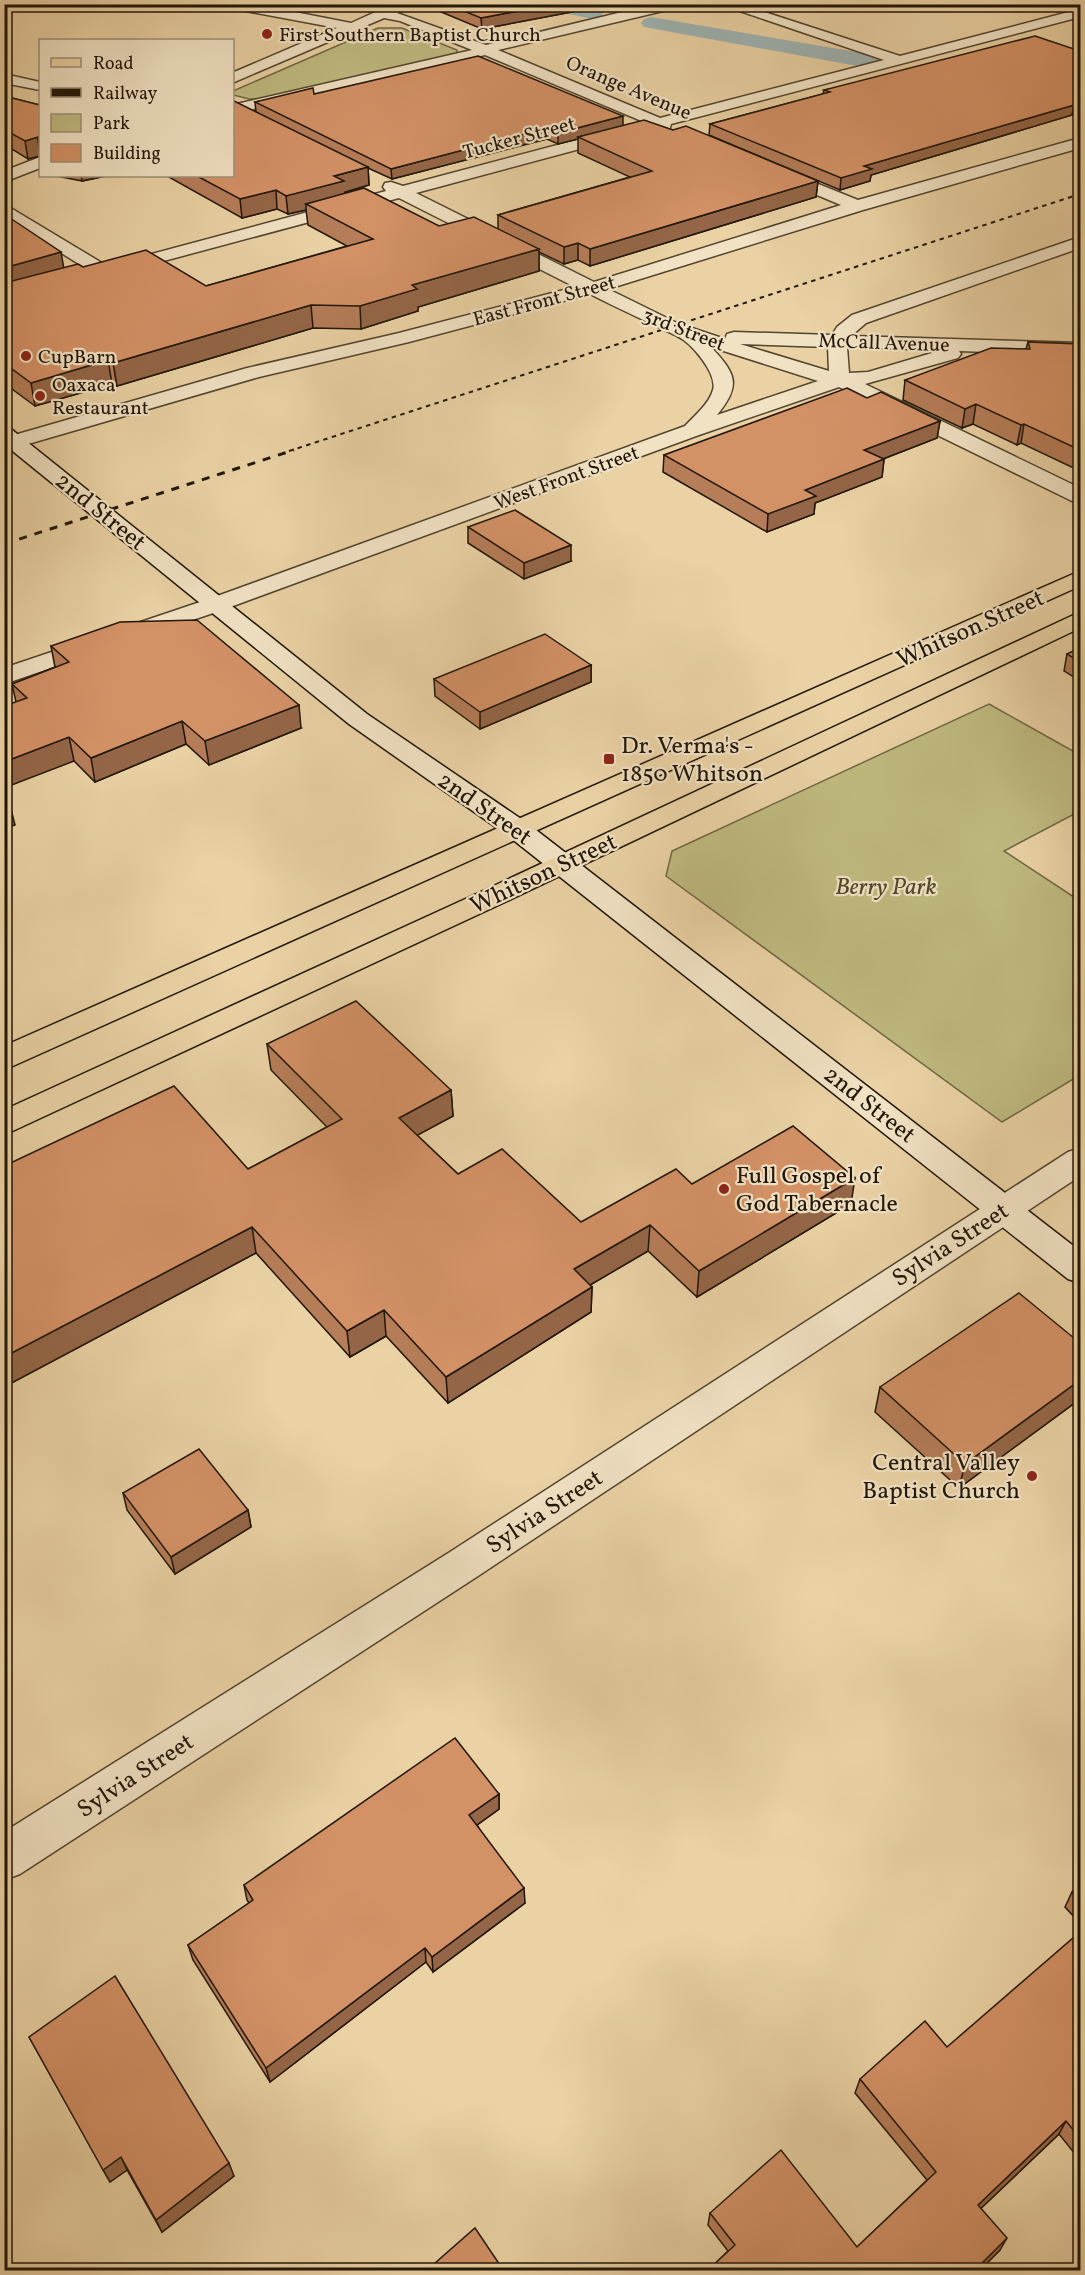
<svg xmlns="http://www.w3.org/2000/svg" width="1085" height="2275" font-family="Vollkorn,serif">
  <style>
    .green { fill: #bfba80; stroke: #706844; stroke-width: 1.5 }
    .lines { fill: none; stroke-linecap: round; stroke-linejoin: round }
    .canal { fill: #9eb4b3; fill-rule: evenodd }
    .minor-casing { stroke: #52442e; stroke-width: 3 }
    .secondary-casing { stroke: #201507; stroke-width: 3 }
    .primary-casing { stroke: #201507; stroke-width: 3 }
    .minor { fill: #f1e2c4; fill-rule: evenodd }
    .secondary { fill: #f1e2c4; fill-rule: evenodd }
    .primary { fill: #ead2a4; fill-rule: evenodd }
    .rail-far1 { stroke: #201507; stroke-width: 2; stroke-dasharray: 4.5 4.5; stroke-linecap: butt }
    .rail { stroke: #201507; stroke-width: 3; stroke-dasharray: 8 8; stroke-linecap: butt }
    .wall { fill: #b57d58; stroke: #201507; stroke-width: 1.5; fill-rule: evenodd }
    .shaded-wall { fill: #946647; stroke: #201507; stroke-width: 1.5 }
    .building { fill: #d39166; stroke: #201507; stroke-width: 1.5 }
    .poi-dot { fill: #8f2418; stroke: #f1e2c4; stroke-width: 2 }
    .labels { text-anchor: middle; stroke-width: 4.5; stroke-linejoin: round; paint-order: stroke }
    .far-poi-label { font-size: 20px; fill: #201507; stroke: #f1e2c4; text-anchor: start }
    .far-street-label { font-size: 20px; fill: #201507; stroke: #f1e2c4 }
    .street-label { font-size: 24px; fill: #201507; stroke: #f1e2c4 }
    .poi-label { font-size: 24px; fill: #201507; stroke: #f1e2c4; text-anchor: start }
    .park-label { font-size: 24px; font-style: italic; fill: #50472b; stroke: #f1e2c4 }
  </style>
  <rect width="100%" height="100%" fill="#ead2a4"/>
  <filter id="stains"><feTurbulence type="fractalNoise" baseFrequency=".00333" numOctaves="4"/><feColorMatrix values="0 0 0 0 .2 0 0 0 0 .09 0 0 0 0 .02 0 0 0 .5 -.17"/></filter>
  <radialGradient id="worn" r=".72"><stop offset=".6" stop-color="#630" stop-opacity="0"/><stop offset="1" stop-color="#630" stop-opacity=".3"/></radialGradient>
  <g class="green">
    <path d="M378 28H402L457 50V54L259 99H249L233 95V91Z"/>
    <path d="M989 704 1080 755V811L1004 851 1080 901V1075L1002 1122 666 876 672 851Z"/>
  </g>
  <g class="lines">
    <g class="canal">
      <path d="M537 4H581L600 9 603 13 600 17 593 19 540 8Z"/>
      <path d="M651 17 868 54 876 56 879 61 876 66 868 68 644 27 641 23 644 19Z"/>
    </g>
    <defs>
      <g id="minor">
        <path d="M224 4H254L351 23 393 4H409L408 8 397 13 486 45 655 4H681L680 7 498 50 660 118 884 60 719 4H740L900 56 1080 9V17L671 124 670 128H658L416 193 594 282 841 205 769 175 767 172 769 169H781L858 200 1080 138V148L863 210 608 289 677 323 725 339 727 334 734 332 832 335 837 327 852 315 1080 237V248L866 323 851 336 1080 343V355L959 351 961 354 958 358 865 384 1080 488V502L1072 501 839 387 699 435 225 609 4 684V668L209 599 685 426C694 416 709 404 713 390 718 374 691 342 677 336 649 322 619 309 590 294L409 342 259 377 4 451V438L247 368 399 333 575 287 399 198 104 277 98 276 4 217V204L107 266 386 191 383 187 385 183 391 182 403 186 644 122 485 55 232 114V105L472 50 400 21 384 18 232 83V73L337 28 230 8ZM740 344 828 347 829 371ZM711 347 818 381 717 415C741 385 737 375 711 347ZM847 347 942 350 868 372 849 373Z"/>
        <path d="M4 74 40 82V90L4 83Z"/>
        <path d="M40 157V168L4 182V171Z"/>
        <path d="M1080 1148V1176L478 1576 20 1874 4 1880V1832L450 1552 1068 1152Z"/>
      </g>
      <path id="secondary" d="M4 427 11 429 367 714 527 823 1080 1251V1283L1068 1279 507 835 349 724 4 444Z"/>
      <g id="primary">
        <path d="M1080 571V586L4 1070V1046Z"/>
        <path d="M1080 612V628L505 902 4 1135V1110L485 890Z"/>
      </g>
    </defs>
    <use href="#minor" class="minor-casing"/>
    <use href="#secondary" class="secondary-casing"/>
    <use href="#primary" class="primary-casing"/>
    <use href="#minor" class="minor"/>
    <use href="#secondary" class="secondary"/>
    <use href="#primary" class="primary"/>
    <path class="rail-far1" d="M289 451 1080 194"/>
    <path class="rail" d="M4 544 294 450"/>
  </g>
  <g class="wall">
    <path d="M422 4H614L482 29Z"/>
    <path d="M1080 51V117L1072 115 871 175 870 181 840 190 709 135 710 124 823 94 824 90Z"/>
    <path d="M314 94 623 126 818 181 816 197 590 266 578 260 564 264 539 252V271L418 307V311L361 329 313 328 117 386 112 384 35 406 4 383V214L63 268 83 267 206 286 347 246 308 225 306 210 288 214 277 209 242 218 167 176H232L256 112 255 102ZM547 139 558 144 578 139V153L630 177 498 215V229L439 226 345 193V192L369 185 368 168 392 179Z"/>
    <path d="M4 96 40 105V159V156L28 159 12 149 4 152Z"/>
    <path d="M56 176H106L82 181Z"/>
    <path d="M1028 342 1080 344V471L1021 443 1017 445 973 424 962 428 903 400 905 380 1026 349Z"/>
    <path d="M867 398 940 421 937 438 883 459H884L882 477 815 503 814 514 767 532 663 472 664 455Z"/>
    <path d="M468 527 571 561 524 579 468 543Z"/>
    <path d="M51 646 301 728 209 765 186 744 95 782 74 761 16 702 12 684 55 667Z"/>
    <path d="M1080 648V681L1064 671 1067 654Z"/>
    <path d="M591 665V682L480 729 435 696 434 679Z"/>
    <path d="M267 1044 451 1090 453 1116 417 1135 458 1174 581 1222 692 1184 851 1204 697 1297 648 1251 590 1285 592 1287 591 1312 448 1403 386 1336 350 1357 256 1253 4 1387V1166L248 1169 327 1127 271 1070Z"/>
    <path d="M1080 1343V1399L959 1488 875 1412 880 1387Z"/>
    <path d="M123 1493 248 1510 251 1527 175 1574 127 1510Z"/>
    <path d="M499 1794V1809L477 1825 525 1903 433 1972 426 1962 270 2082 193 1960 188 1945 249 1903 247 1900 244 1885Z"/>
    <path d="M1080 1884V1923L1065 1907 1072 1892Z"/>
    <path d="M1080 2027 1079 2029 1080 2031V2149L1075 2154 1059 2134 981 2208 1000 2250 979 2271H707L728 2251 708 2225 710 2213 857 2247 927 2180 855 2093 860 2079 947 2047Z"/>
    <path d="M29 2037 234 2176 162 2232 127 2170 110 2182Z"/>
  </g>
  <g class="shaded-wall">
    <path d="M556 4H614L482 29 481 18Z"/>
    <path d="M1074 105 1072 115 871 175 870 181 840 190 841 178 864 166Z"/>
    <path d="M623 116V127L578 137V139L558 144V133Z"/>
    <path d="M547 128V139L392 179 391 169Z"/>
    <path d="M9 132 12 149 4 152V133Z"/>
    <path d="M38 137 40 156 28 159 25 141Z"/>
    <path d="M368 167 369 185 345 192V199L306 204V210L288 214 286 196 334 176Z"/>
    <path d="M81 176H106L82 181Z"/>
    <path d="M818 181 816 197 590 266V249Z"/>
    <path d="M276 190 277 209 242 218 240 199Z"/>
    <path d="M578 243V260L564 264V247Z"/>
    <path d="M539 249V271L418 307V311L361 329 360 306 412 285Z"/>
    <path d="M61 252 65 275 4 292V268Z"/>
    <path d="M311 305 313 328 117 386 113 363Z"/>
    <path d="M108 360 112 384 35 406 31 383Z"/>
    <path d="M976 404 973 424 962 428 965 409Z"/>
    <path d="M940 421 937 438 862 467 864 450Z"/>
    <path d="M1024 424 1021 443 1017 445 1021 425Z"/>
    <path d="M884 459 882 477 815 503 814 514 767 532 768 514 805 490Z"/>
    <path d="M571 545V561L524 579V563Z"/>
    <path d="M591 665V682L480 729V712Z"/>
    <path d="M299 705 301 728 209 765 205 741Z"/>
    <path d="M182 721 186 744 95 782 91 758Z"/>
    <path d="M69 737 74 761 4 788V762Z"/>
    <path d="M9 801 15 825 4 829V803Z"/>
    <path d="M451 1090 453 1116 401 1144 399 1118Z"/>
    <path d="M855 1178 851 1204 697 1297 699 1271Z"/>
    <path d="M650 1225 648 1251 573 1295 574 1269Z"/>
    <path d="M252 1227 256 1253 4 1387V1357Z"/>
    <path d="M592 1287 591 1312 448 1403 446 1377Z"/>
    <path d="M384 1310 386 1336 350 1357 347 1331Z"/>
    <path d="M1080 1380V1399L959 1488 965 1464Z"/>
    <path d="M248 1510 251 1527 175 1574 171 1557Z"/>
    <path d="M499 1794V1809L470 1830 469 1815Z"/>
    <path d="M524 1888 525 1903 433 1972 432 1957Z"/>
    <path d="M425 1948 426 1962 270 2082 266 2068Z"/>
    <path d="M1080 2020V2027L1068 2038 1075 2024Z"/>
    <path d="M1066 2121 1059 2134 972 2217 978 2205Z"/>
    <path d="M121 2157 127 2170 110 2182 103 2170Z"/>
    <path d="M229 2163 234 2176 162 2232 156 2220Z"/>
    <path d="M1007 2238 1000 2250 979 2271H974Z"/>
  </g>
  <g class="building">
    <path d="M447 4H556L481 18Z"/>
    <path d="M1035 36 1080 51V106L1074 105 864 166 872 169 841 178 710 124 830 92 824 90Z"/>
    <path d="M478 56 623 116 558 133 547 128 391 169 255 102 313 88 314 94Z"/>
    <path d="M4 96 40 105V151L39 150 38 137 25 141 9 132 4 133Z"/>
    <path d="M232 100 368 167 334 176 344 181 286 196 276 190 240 199 197 176H232Z"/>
    <path d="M644 120 673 130 686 126 818 181 590 249 578 243 564 247 498 215 652 171 578 137Z"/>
    <path d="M364 188 439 226 474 217 539 249 412 285 417 289 360 306 311 305 113 363 108 360 31 383 4 363V283L78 264 83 267 146 250 206 286 373 239 306 204Z"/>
    <path d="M4 214 61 252 4 268Z"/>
    <path d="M1028 342 1080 344V450L1024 424 1021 425 976 404 965 409 905 380 991 348 1030 349Z"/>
    <path d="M847 388 867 398 881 392 940 421 864 450 884 459 805 490 816 496 768 514 664 455Z"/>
    <path d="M515 510 571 545 524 563 468 527Z"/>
    <path d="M197 620 299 705 205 741 182 721 91 758 69 737 4 762V706L27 698 12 684 69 662 51 646 120 622Z"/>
    <path d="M545 634 591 665 480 712 434 679Z"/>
    <path d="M1080 648V662L1067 654Z"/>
    <path d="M4 797 9 801 4 803Z"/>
    <path d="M356 1001 451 1090 399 1118 458 1174 502 1149 581 1222 676 1169 692 1184 793 1126 855 1178 699 1271 650 1225 574 1269 592 1287 446 1377 384 1310 347 1331 252 1227 4 1357V1262L7 1261 4 1258V1166L174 1086 248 1169 342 1119 267 1044Z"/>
    <path d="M1019 1293 1080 1343V1380L965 1464 880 1387Z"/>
    <path d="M199 1449 248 1510 171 1557 123 1493Z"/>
    <path d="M455 1738 499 1794 469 1815 524 1888 432 1957 425 1948 266 2068 188 1945 253 1900 244 1885Z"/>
    <path d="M1080 1884V1900L1072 1892Z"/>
    <path d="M1080 1932V2020L1075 2024 1080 2031V2138L1066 2121 978 2205 1007 2238 974 2271H707L735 2245 710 2213 781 2150 857 2247 936 2172 860 2079 925 2021 947 2047Z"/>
    <path d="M115 1976 229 2163 156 2220 121 2157 103 2170 29 2037Z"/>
    <path d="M475 2228 504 2271H426Z"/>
  </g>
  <g class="poi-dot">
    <circle cx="267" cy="34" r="6"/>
    <circle cx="26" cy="356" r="6"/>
    <circle cx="40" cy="396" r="6"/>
    <rect x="603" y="753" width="12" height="12" rx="3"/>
    <circle cx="724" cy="1189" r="6"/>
    <circle cx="1032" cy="1476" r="6"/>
  </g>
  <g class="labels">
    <g class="far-poi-label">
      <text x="279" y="41">First Southern Baptist Church</text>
      <text x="38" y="363">CupBarn</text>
      <text x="52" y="391">Oaxaca<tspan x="52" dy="23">Restaurant</tspan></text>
    </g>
    <g class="far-street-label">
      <text transform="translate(629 87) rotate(23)" y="7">Orange Avenue</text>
      <text transform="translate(519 137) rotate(-15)" y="7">Tucker Street</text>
      <text transform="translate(544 300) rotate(-15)" y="7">East Front Street</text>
      <text transform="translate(684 329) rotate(21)" y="7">3rd Street</text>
      <text transform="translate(884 342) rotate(2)" y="7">McCall Avenue</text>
      <text transform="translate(566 477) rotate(-20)" y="7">West Front Street</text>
    </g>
    <g class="street-label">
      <text transform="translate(101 511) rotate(39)" y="8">2nd Street</text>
      <text transform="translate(970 628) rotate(-24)" y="8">Whitson Street</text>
      <text transform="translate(485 808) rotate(35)" y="8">2nd Street</text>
      <text transform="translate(543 873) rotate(-25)" y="8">Whitson Street</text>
      <text transform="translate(870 1104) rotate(38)" y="8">2nd Street</text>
      <text transform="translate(950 1244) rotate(-33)" y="8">Sylvia Street</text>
      <text transform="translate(544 1511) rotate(-33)" y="8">Sylvia Street</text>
      <text transform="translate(135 1775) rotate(-33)" y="8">Sylvia Street</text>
    </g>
    <g class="poi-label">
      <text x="621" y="753">Dr. Verma's -<tspan x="621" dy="28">1850 Whitson</tspan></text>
      <text x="736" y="1183">Full Gospel of<tspan x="736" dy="28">God Tabernacle</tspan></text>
      <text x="1020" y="1470" text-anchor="end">Central Valley<tspan x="1020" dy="28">Baptist Church</tspan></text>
    </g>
    <g class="park-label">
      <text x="886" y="894">Berry Park</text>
    </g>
  </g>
  <rect width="1085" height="2275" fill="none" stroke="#ead2a4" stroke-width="24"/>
  <rect x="6" y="6" width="1073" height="2263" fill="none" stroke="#201507" stroke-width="3"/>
  <rect x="12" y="12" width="1061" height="2251" fill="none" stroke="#201507" stroke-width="1.5"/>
  <rect x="39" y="39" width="195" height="138" fill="#f1e2c4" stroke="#9d9078" stroke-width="1.5"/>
  <rect x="51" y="58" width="30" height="9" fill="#ead2a4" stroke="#9d9078" stroke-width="1.5"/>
  <text x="93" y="69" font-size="18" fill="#201507">Road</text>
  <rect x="51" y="88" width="30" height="9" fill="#201507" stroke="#9d9078" stroke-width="1.5"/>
  <text x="93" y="99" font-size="18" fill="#201507">Railway</text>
  <rect x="51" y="114" width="30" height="18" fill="#bfba80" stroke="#9d9078" stroke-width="1.5"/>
  <text x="93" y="129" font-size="18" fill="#201507">Park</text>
  <rect x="51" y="144" width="30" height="18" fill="#d39166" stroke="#9d9078" stroke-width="1.5"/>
  <text x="93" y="159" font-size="18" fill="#201507">Building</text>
  <rect width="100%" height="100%" filter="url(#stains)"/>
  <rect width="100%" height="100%" fill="url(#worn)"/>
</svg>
